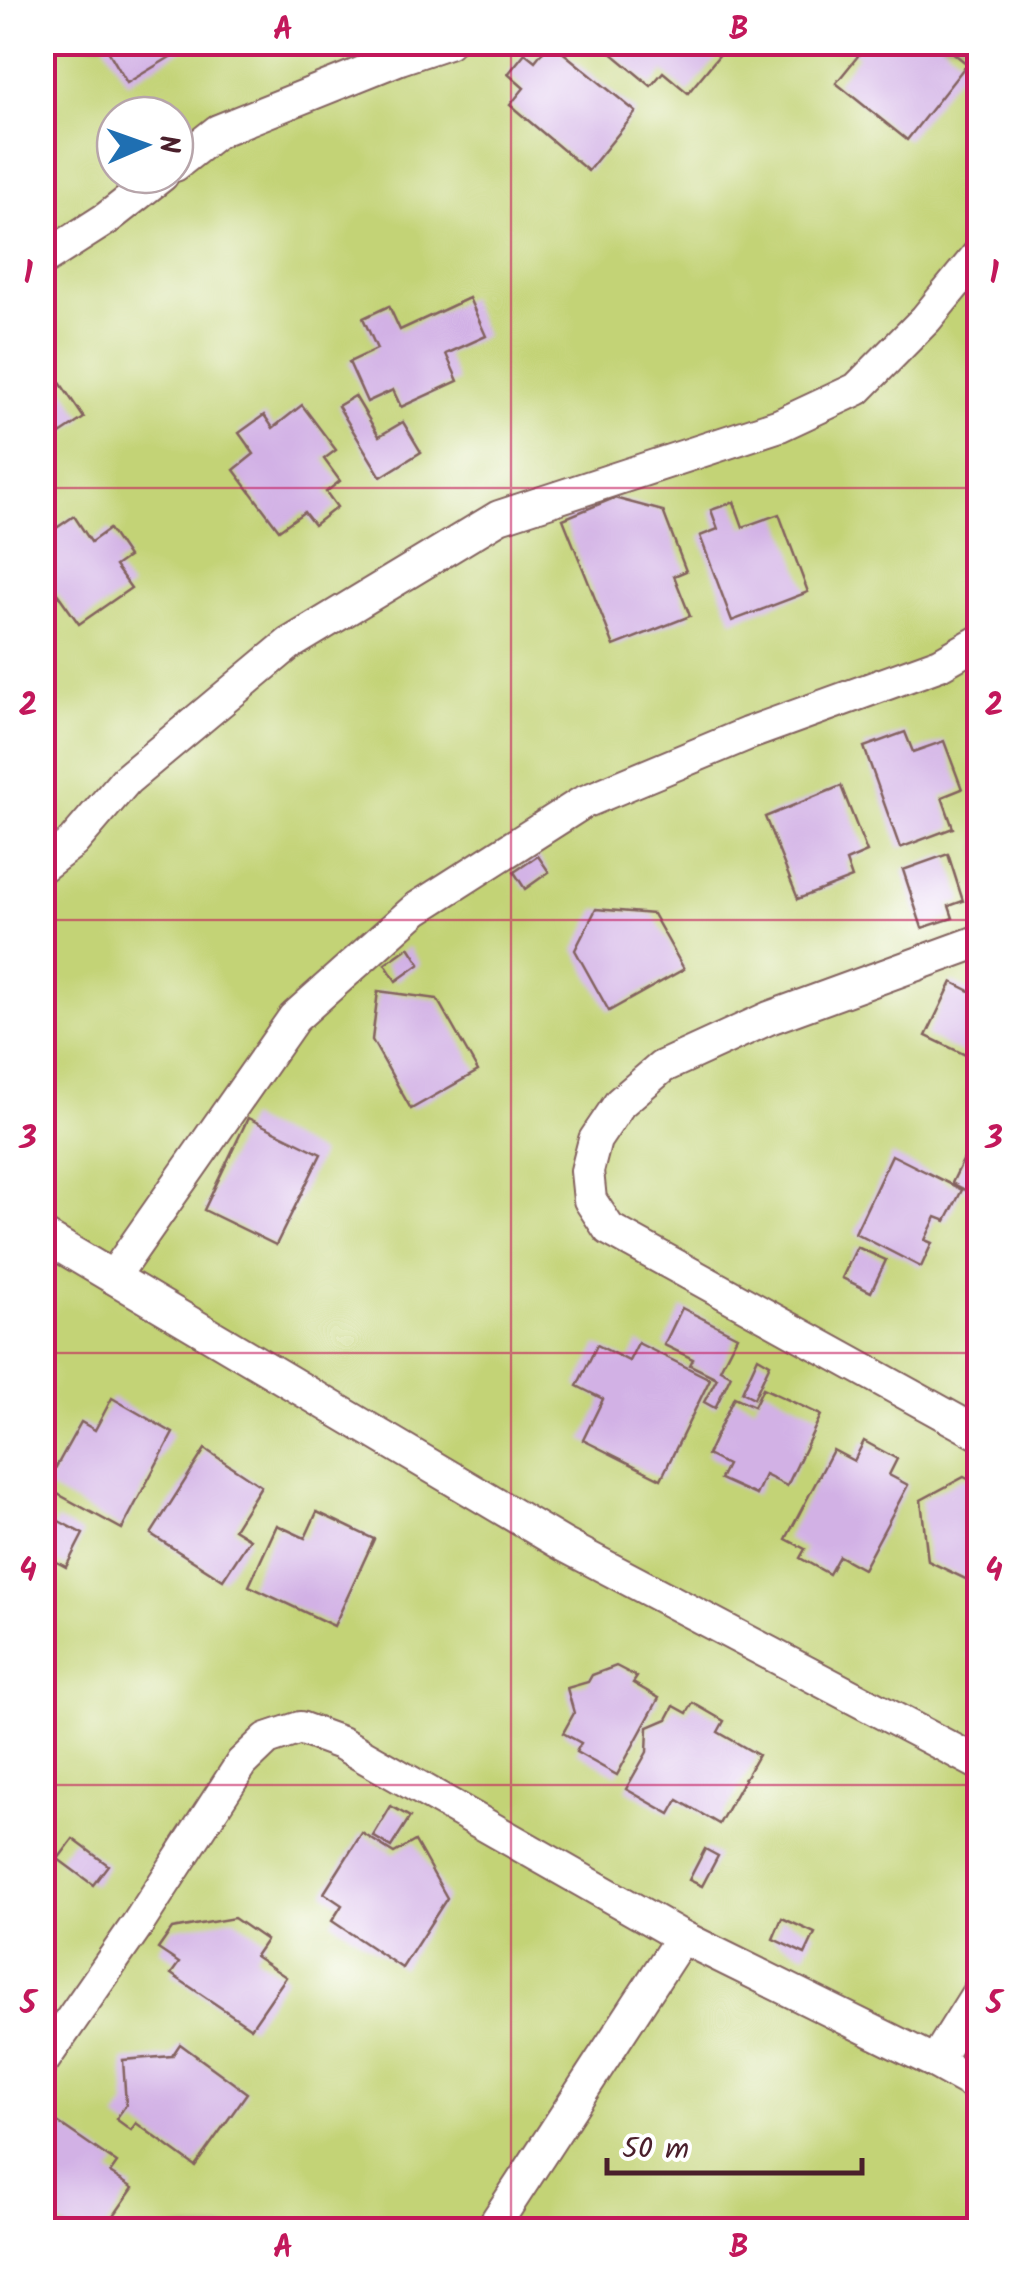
<svg xmlns="http://www.w3.org/2000/svg" width="1022" height="2273" font-family="Kalam,sans-serif">
  <style>
    .green { fill: #c3d376; stroke: #867950; stroke-width: 2.5; fill-rule: evenodd }
    .building { fill: #d2b1e5 }
    .lines { fill: none; stroke-linecap: round; stroke-linejoin: round }
    .street-casing { stroke: #83625e; stroke-width: 36 }
    .street { stroke: #fff; stroke-width: 32 }
    .grid { fill: none; stroke: #c2185b; stroke-width: 2.5; stroke-opacity: 0.55 }
    .neatline { fill: none; stroke: #c2185b; stroke-width: 4 }
    .grid-label { font-size: 32px; text-anchor: middle; font-weight: bold; fill: #c2185b }
  </style>
  <rect width="100%" height="100%" fill="#fff"/>
  <filter id="ink" filterUnits="userSpaceOnUse"><feTurbulence type="fractalNoise" baseFrequency=".01" numOctaves="2"/><feDisplacementMap in="SourceGraphic" scale="20" xChannelSelector="R" yChannelSelector="G"/><feConvolveMatrix kernelMatrix="1 2 1 2 8 2 1 2 1" color-interpolation-filters="sRGB"/></filter>
  <filter id="wash" filterUnits="userSpaceOnUse"><feTurbulence type="fractalNoise" baseFrequency=".0048" numOctaves="4" result="noise"/><feDisplacementMap in="SourceGraphic" scale="40" xChannelSelector="R" yChannelSelector="G"/><feGaussianBlur stdDeviation="2.25" result="paint"/><feColorMatrix in="noise" values="0 0 0 0 0 0 0 0 0 0 0 0 0 0 0 0 0 1.4 0 .05"/><feComposite in="paint" operator="in"/></filter>
  <g filter="url(#wash)">
    <rect width="100%" height="100%" fill="#ecdfbd"/>
    <path class="green" d="M43 43H979V2230H43ZM115 115H175V175H115Z"/>
    <g id="blocks">
      <g class="building">
        <path d="M103 42H195L127 83Z"/>
        <path d="M550 42 636 112 588 171 510 105 524 88 508 74 525 53 535 61Z"/>
        <path d="M607 42H730L688 93 663 72 651 86 604 47Z"/>
        <path d="M846 42H940L967 64 907 140 836 83 858 56 845 45Z"/>
        <path d="M469 298 486 336 446 354 458 381 401 407 393 390 367 402 349 362 377 349 363 318 389 306 400 330Z"/>
        <path d="M42 356 84 418 42 446Z"/>
        <path d="M355 396 379 436 403 422 421 452 381 477 338 406Z"/>
        <path d="M302 405 336 450 324 459 340 481 326 492 337 507 314 525 304 512 279 530 234 470 254 454 239 433 264 415 273 428Z"/>
        <path d="M614 498 663 511 686 571 674 576 690 616 614 646 563 519Z"/>
        <path d="M734 502 743 527 779 514 808 592 732 621 700 536 718 529 711 510Z"/>
        <path d="M74 516 91 542 109 529 128 557 115 566 131 588 79 624 42 572V538Z"/>
        <path d="M905 732 913 752 944 741 962 789 942 797 953 828 900 848 864 747Z"/>
        <path d="M841 786 867 852 846 861 852 878 798 899 765 817Z"/>
        <path d="M948 854 963 901 949 906 953 918 922 928 903 870Z"/>
        <path d="M538 856 549 872 525 889 514 872Z"/>
        <path d="M596 909 653 914 684 969 609 1011 575 950Z"/>
        <path d="M409 947 420 964 396 981 385 964Z"/>
        <path d="M952 982 974 993 980 983V1062L926 1036Z"/>
        <path d="M378 991 437 999 478 1071 411 1109 372 1040Z"/>
        <path d="M248 1118 321 1154 276 1245 204 1210Z"/>
        <path d="M972 1142 980 1146V1177L971 1193 952 1183Z"/>
        <path d="M892 1155 962 1190 946 1221 936 1217 925 1240 932 1243 921 1267 855 1233Z"/>
        <path d="M857 1247 886 1260 871 1292 842 1278Z"/>
        <path d="M682 1308 737 1336 720 1369 731 1375 715 1408 704 1402 717 1378 690 1365 693 1359 664 1345Z"/>
        <path d="M638 1343 710 1379 661 1479 583 1440 603 1399 577 1386 597 1345 629 1361Z"/>
        <path d="M758 1357 770 1364 754 1398 742 1392Z"/>
        <path d="M763 1388 821 1415 787 1486 765 1475 756 1495 720 1479 727 1465 707 1455 734 1397 754 1406Z"/>
        <path d="M112 1398 173 1433 122 1529 45 1487 81 1422 95 1430Z"/>
        <path d="M864 1441 897 1459 889 1475 908 1485 863 1569 839 1556 829 1574 800 1558 805 1549 786 1539 833 1450 854 1461Z"/>
        <path d="M205 1449 261 1486 234 1529 250 1539 223 1580 151 1534Z"/>
        <path d="M964 1477 980 1485V1586L928 1561 921 1500Z"/>
        <path d="M317 1512 374 1539 334 1626 249 1586 277 1525 305 1538Z"/>
        <path d="M57 1520 83 1534 66 1567 42 1554V1547Z"/>
        <path d="M980 1633V1662L967 1656Z"/>
        <path d="M616 1666 637 1677 633 1683 659 1698 617 1775 576 1752 581 1743 563 1733 574 1713 567 1688 588 1682 592 1675Z"/>
        <path d="M693 1703 724 1721 718 1732 758 1755 719 1824 678 1800 670 1814 626 1789 647 1752 648 1727 667 1719 674 1706 687 1713Z"/>
        <path d="M391 1806 410 1817 391 1847 373 1836Z"/>
        <path d="M362 1833 394 1853 415 1841 447 1898 402 1968 332 1921 342 1905 324 1893Z"/>
        <path d="M73 1839 108 1865 93 1885 58 1859Z"/>
        <path d="M705 1849 718 1856 702 1886 689 1880Z"/>
        <path d="M234 1918 266 1940 255 1956 286 1977 251 2028 171 1974 179 1963 158 1949 172 1929Z"/>
        <path d="M782 1918 815 1933 805 1954 773 1939Z"/>
        <path d="M180 2044 247 2093 195 2166 136 2123 131 2130 116 2119 126 2105 123 2060 172 2056Z"/>
        <path d="M56 2121 117 2163 110 2173 133 2188 104 2230H68L42 2212V2136H46Z"/>
      </g>
    </g>
  </g>
  <g filter="url(#ink)">
    <use href="#blocks" fill-opacity="0" stroke="#83625e" stroke-width="2.5"/>
    <g class="lines">
      <defs>
        <g id="street">
          <path d="M175 165 218 131 400 58 448 42"/>
          <path d="M42 260 106 219 162 175"/>
          <path d="M42 866 73 842 126 780 289 644 499 517 780 425 857 389 926 319 980 253"/>
          <path d="M980 941 769 1018 662 1067 620 1103 595 1140 587 1171 590 1200 609 1229 980 1434"/>
          <path d="M42 1235 564 1545 980 1764"/>
          <path d="M113 1277 294 1018 416 909 582 803 747 734 940 664 980 641"/>
          <path d="M980 1990 935 2062 980 2087"/>
          <path d="M42 2062 139 1922 242 1763 267 1739 300 1728 341 1743 682 1937 935 2062"/>
          <path d="M491 2230 682 1937"/>
        </g>
      </defs>
      <use href="#street" class="street-casing"/>
      <use href="#street" class="street"/>
    </g>
  </g>
  <path class="grid" d="M511 42V2230M42 488H980M42 920H980M42 1353H980M42 1785H980"/>
  <rect width="1022" height="2273" fill="none" stroke="#fff" stroke-width="110"/>
  <g transform="translate(145 145) rotate(88)"><circle r="48" fill="#ffffff" stroke="#b7a5aa" stroke-width="2.5"/>
  <path d="M0-8L18 38L0 25L-18 38Z" fill="#1f6fb2"/>
  <text y="-15" font-size="28" font-weight="bold" text-anchor="middle" fill="#4a1f2b">N</text>
  </g>
  <path d="M607 2158v15h255v-15" fill="none" stroke="#4a1f2b" stroke-width="5"/>
  <text x="622" y="2158" font-size="30" fill="#4a1f2b" stroke="#ffffff" stroke-width="8" paint-order="stroke">50 m</text>
  <rect x="55" y="55" width="912" height="2163" class="neatline"/>
  <g class="grid-label">
    <text x="283" y="39">A</text>
    <text x="739" y="39">B</text>
    <text x="28" y="283">1</text>
    <text x="994" y="283">1</text>
    <text x="28" y="715">2</text>
    <text x="994" y="715">2</text>
    <text x="28" y="1148">3</text>
    <text x="994" y="1148">3</text>
    <text x="28" y="1580">4</text>
    <text x="994" y="1580">4</text>
    <text x="28" y="2013">5</text>
    <text x="994" y="2013">5</text>
    <text x="283" y="2257">A</text>
    <text x="739" y="2257">B</text>
  </g>
</svg>
